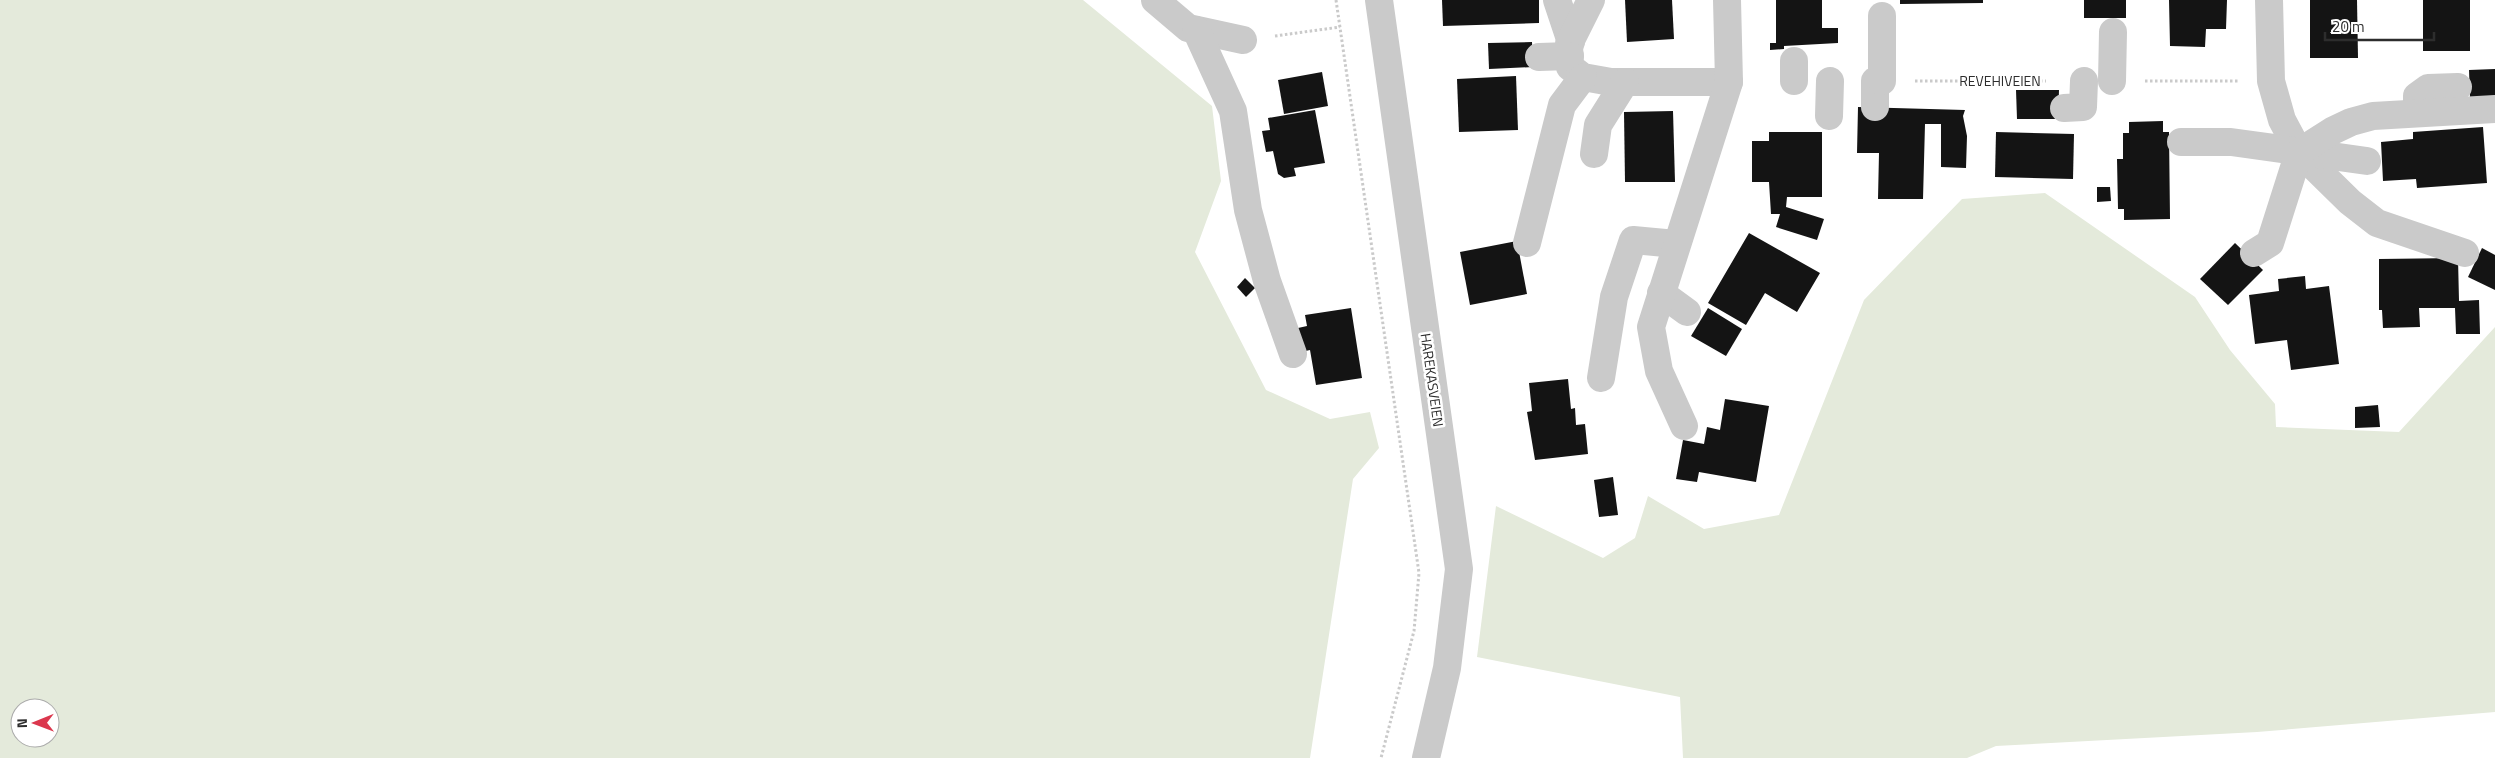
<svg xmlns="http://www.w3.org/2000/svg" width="2495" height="758" font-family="'Titillium Web',sans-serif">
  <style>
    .green { fill: #e4eadb; fill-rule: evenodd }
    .building { fill: #141414 }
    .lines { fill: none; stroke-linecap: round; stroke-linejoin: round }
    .path { stroke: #cacaca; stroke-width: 3; stroke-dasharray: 2.5 2.5; stroke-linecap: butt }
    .minor { stroke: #cacaca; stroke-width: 28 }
    .labels { text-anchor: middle; stroke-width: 5; stroke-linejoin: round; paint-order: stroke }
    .street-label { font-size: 14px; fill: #2d2d2d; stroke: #fff }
  </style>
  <rect width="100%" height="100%" fill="#fff"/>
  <g class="green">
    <path d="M0 0H1083L1212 106 1221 181 1195 252 1266 390 1330 419 1370 412 1379 448 1353 479 1310 758H0ZM20 708H50V738H20Z"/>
    <path d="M2045 193 2195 297 2230 350 2275 404 2276 427 2399 432 2495 327V712L2257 732 1996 746 1967 758H1683L1680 697 1477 657 1496 506 1603 558 1635 538 1648 496 1704 529 1779 515 1864 300 1962 199Z"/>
  </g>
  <g class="building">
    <path d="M1442 0H1539V23L1443 26Z"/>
    <path d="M1625 0H1672L1674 39 1627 42Z"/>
    <path d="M1776 0H1822V28H1838V43L1784 46V49L1770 50V43H1776Z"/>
    <path d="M1900 0H1983V3L1900 4Z"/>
    <rect x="2084" y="0" width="42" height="18"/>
    <path d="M2169 0H2227L2226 29H2206L2205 47 2170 46Z"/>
    <path d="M2310 0H2357L2358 58H2310Z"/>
    <rect x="2423" y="0" width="47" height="51"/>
    <path d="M1532 42 1533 67 1489 69 1488 43Z"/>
    <path d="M2495 69V97L2470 98 2469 70Z"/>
    <path d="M1322 72 1328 106 1284 114 1278 80Z"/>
    <path d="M1516 76 1518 130 1459 132 1457 79Z"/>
    <path d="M2016 90H2059L2058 119H2017Z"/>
    <path d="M1858 107 1965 110 1963 116 1967 136 1966 168 1941 167V124H1925L1923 199H1878L1879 153H1857Z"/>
    <path d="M1315 110 1325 163 1294 168 1296 176 1284 178 1278 174 1273 151 1266 152 1262 131 1270 130 1268 118Z"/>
    <path d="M1673 111 1675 182H1625L1624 112Z"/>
    <path d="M2163 121V132H2169L2170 219 2124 220V209H2118L2117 159H2123V133H2129V122Z"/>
    <path d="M2483 127 2487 183 2417 188 2416 179 2383 181 2381 142 2413 139V132Z"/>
    <path d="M1769 132H1822V197H1787L1786 207 1824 219 1817 240 1776 227 1780 214H1771L1769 182H1752V141H1769Z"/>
    <path d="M1996 132 2074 134 2073 179 1995 177Z"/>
    <path d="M2097 187H2110L2111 201 2097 202Z"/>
    <path d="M1749 233 1820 273 1797 312 1765 293 1746 325 1708 303Z"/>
    <path d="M1517 241 1527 294 1470 305 1460 252Z"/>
    <path d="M2235 243 2263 270 2228 305 2200 279Z"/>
    <path d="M2482 248 2495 255V290L2468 277Z"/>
    <path d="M2458 258 2459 301 2479 300 2480 334H2456L2455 308H2419L2420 327 2383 328 2382 310H2379V259Z"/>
    <path d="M2305 276 2306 289 2329 286 2339 364 2291 370 2287 340 2255 344 2249 295 2279 291 2278 279Z"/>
    <path d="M1245 278 1255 288 1246 297 1237 287Z"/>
    <path d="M1351 308 1362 378 1316 385 1310 350 1301 352 1298 328 1307 326 1305 315Z"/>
    <path d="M1708 308 1742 329 1726 356 1691 336Z"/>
    <path d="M1568 379 1571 409 1575 408 1576 425 1585 424 1588 454 1535 460 1527 412 1532 411 1529 383Z"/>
    <path d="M1725 399 1769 406 1756 482 1699 472 1697 482 1676 479 1683 440 1704 444 1707 427 1720 430Z"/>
    <path d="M2378 405 2380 427 2355 428V407Z"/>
    <path d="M1613 477 1618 515 1599 517 1594 480Z"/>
  </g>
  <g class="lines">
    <g class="path">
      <path d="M1336 0 1419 573 1414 631 1381 758"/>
      <path d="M1275 36 1340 27"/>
      <path d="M1915 81H2046"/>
      <path d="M2145 81H2239"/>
    </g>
    <g class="minor">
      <path d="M1155 0 1188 28 1243 40"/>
      <path d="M1379 0 1459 569 1447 668 1426 758"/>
      <path d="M1557 0 1571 42"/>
      <path d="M1591 0 1569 44 1570 67 1583 77 1611 82H1729"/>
      <path d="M2269 0 2271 81 2282 120 2299 152 2350 202 2377 223 2465 253"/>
      <path d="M1196 30 1233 111 1248 210 1267 281 1293 354"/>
      <path d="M1539 57 1570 56"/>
      <path d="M1794 61V81"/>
      <path d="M1875 81V107"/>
      <path d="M1882 81V16"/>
      <path d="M2112 81 2113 32"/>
      <path d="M2064 108 2083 107 2084 81"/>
      <path d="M2417 113V96L2428 88 2458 87"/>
      <path d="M1829 116 1830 81"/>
      <path d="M2181 142H2231L2367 161"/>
      <path d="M1594 154 1598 125 1625 82"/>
      <path d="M1527 243 1562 105 1583 77"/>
      <path d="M2254 253 2270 243 2299 152 2332 131 2351 122 2373 116 2495 109"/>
      <path d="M1661 293 1687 312"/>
      <path d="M1601 378 1614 297 1633 240 1676 244"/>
      <path d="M1684 426 1659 371 1651 327 1729 82 1727 0"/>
    </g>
  </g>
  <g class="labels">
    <g class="street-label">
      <text x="2000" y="86">REVEHIVEIEN</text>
      <text transform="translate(1432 380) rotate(82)" y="5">HAREKASVEIEN</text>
    </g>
  </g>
  <g transform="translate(35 723) rotate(269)"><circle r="24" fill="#ffffff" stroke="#ababab"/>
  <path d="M0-4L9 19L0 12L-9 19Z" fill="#db374d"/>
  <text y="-8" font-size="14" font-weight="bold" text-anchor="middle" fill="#2d2d2d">N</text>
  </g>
  <path d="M2325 32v8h109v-8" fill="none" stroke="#2d2d2d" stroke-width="2.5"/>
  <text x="2332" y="32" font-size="15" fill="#2d2d2d" stroke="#ffffff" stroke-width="4" paint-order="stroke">20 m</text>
</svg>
